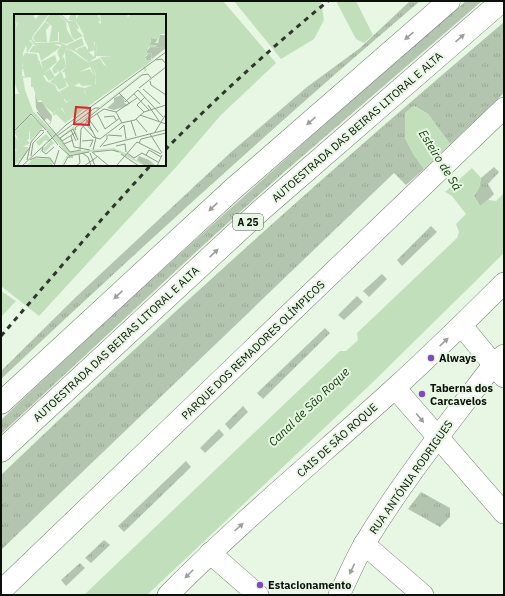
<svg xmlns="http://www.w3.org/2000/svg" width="505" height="596" font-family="'IBM Plex Sans',sans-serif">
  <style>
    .grass { fill: url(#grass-tufts) }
    .water { fill: #c1dfba; fill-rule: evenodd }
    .pier { fill: #e7f7e3 }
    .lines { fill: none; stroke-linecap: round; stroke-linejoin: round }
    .minor-casing { stroke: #71806e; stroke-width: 22 }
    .highway-casing { stroke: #71806e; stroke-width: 23 }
    .minor { stroke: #fff; stroke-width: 21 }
    .highway { stroke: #fff; stroke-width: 22 }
    .rail { stroke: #2f352d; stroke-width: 3; stroke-dasharray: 5 5; stroke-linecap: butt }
    .oneway { fill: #9d9f9d }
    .poi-dot { fill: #824ac1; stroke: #e7f7e3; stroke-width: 1.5 }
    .labels { text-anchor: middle; stroke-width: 4; stroke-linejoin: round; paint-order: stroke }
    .shield { fill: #e7f7e3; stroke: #4d554b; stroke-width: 1 }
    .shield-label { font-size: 10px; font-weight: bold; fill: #0b100a }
    .street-label { font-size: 11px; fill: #0b100a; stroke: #e7f7e3 }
    .poi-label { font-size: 11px; font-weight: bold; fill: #0b100a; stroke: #e7f7e3; text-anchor: start }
    .water-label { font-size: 12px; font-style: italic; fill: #0c3401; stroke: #e7f7e3 }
    .inset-river { fill: none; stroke: #c1dfba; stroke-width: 2 }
    .inset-road { fill: none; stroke: #8f9b8c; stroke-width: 1 }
    .view { fill: #d62828; fill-opacity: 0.15; stroke: #d62828; stroke-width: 2 }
    .inset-edge { fill: none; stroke: #0b100a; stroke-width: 2 }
  </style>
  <defs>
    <pattern id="grass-tufts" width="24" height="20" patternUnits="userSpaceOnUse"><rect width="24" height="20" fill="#b3c5af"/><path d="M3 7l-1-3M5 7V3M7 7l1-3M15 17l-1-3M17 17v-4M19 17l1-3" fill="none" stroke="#99a895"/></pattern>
  </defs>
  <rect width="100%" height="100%" fill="#e7f7e3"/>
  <g class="grass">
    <path d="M410 1H420C277 123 138 250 1 379V371L77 296 230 153 307 87 360 48Z"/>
    <path d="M466 1H482L283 173 197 251 1 434V420C152 276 308 138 466 1Z"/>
    <path d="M504 22V93L450 144 428 114 414 106 405 113V138L414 155 424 169 406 185 394 173 1 550V475C164 319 332 168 504 22Z"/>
    <path d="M494 167 499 172 488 184 494 194 488 200 480 206 474 196 479 188 481 178Z"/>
    <path d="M431 226 437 232 402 266 397 260Z"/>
    <path d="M382 274 387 279 369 297 363 291Z"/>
    <path d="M357 296 363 302 344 320 338 315Z"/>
    <path d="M325 328 330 333 263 399 257 393Z"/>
    <path d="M243 406 248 412 230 430 225 424Z"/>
    <path d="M219 429 224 435 205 453 200 448Z"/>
    <path d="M186 461 191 467 124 532 118 526Z"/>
    <path d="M421 492 450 508V517L440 527 408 509Z"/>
    <path d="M104 540 110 545 91 563 85 558Z"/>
    <path d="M80 563 85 568 66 586 61 580Z"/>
  </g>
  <g class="water">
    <path d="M1 1H223L276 63 221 115 177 166 39 316 1 286ZM15 15H165V165H15Z"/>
    <path d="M234 1H321L324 20 314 39 281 59Z"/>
    <path d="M336 1H356L373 35 364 43 356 39Z"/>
    <path d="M413 106 428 114 450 144 481 178 479 188 474 196 480 206 488 200 496 201 504 193V253L373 382 147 595H84L340 351H346L358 340 357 333 457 238 459 232 456 224 466 214 452 196 445 192 424 169 414 155 405 138V113Z"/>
    <path d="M1 291 16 301 1 317Z"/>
  </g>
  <path class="pier" d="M450 144 472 168 445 192 424 169Z"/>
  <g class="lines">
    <defs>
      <g id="minor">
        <path d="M462 326 504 377"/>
        <path d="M395 388 504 513"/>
        <path d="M364 544 423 595"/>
        <path d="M210 553 258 595"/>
        <path d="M1 591 504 108"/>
        <path d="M168 595C240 522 319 457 395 388 432 354 468 319 504 283"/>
        <path d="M339 595C348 578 355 559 365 543 403 480 449 423 494 364L504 355"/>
      </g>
      <g id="highway">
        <path d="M1 403 233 189 449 1"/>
        <path d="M1 451 260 211 502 1"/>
      </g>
    </defs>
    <use href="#minor" class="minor-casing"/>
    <use href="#highway" class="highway-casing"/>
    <use href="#minor" class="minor"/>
    <use href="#highway" class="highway"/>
    <g class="rail">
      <path d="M165 150C217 97 271 48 328 1"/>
      <path d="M1 336 102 219 151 165"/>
    </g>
  </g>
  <defs><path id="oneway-solid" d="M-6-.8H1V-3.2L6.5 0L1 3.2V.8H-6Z"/></defs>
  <g class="oneway">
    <use href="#oneway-solid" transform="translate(409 36) rotate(139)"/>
    <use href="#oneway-solid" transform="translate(460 38) rotate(-41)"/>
    <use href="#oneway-solid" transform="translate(311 121) rotate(139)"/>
    <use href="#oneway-solid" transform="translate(213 207) rotate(137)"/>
    <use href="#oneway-solid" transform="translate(214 253) rotate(-43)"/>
    <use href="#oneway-solid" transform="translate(118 295) rotate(137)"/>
    <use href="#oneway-solid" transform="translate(444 342) rotate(-43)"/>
    <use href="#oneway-solid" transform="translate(420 418) rotate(50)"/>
    <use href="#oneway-solid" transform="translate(239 527) rotate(-42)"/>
    <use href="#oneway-solid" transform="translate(352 569) rotate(116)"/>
    <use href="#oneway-solid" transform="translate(189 574) rotate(135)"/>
  </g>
  <g class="poi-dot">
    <circle cx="431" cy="358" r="4"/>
    <circle cx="422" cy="394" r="4"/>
    <circle cx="260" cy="585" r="4"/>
  </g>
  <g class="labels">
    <rect class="shield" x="233" y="214" width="30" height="16" rx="3"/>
    <g class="shield-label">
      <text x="248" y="226">A 25</text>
    </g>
    <g class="street-label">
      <text transform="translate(357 127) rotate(-41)" y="4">AUTOESTRADA DAS BEIRAS LITORAL E ALTA</text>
      <text transform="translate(116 344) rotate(-43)" y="4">AUTOESTRADA DAS BEIRAS LITORAL E ALTA</text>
      <text transform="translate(253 350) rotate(-44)" y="4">PARQUE DOS REMADORES OLÍMPICOS</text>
      <text transform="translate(337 440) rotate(-42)" y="4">CAIS DE SÃO ROQUE</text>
      <text transform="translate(411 477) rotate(-55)" y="4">RUA ANTÓNIA RODRIGUES</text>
    </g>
    <g class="poi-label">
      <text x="439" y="362">Always</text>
      <text x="430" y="392">Taberna dos<tspan x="430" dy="13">Carcavelos</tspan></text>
      <text x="268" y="589">Estacionamento</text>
    </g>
    <g class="water-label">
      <text transform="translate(440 160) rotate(58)" y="4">Esteiro de Sá</text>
      <text transform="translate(309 407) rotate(-44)" y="4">Canal de São Roque</text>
    </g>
  </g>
  <g transform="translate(14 14)">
    <rect width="152" height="152" fill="#e7f7e3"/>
    <path d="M21 79 24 88H28L38 102 37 109 34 111 37 108 33 104 30 107 22 94ZM107 81 111 87 110 89 115 91 100 96 93 94 100 88V84Z" fill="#b3c5af"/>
    <path d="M146 21H152V34L138 45V42L137 46 133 47 131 43 135 40 132 41 133 37 137 32H141L136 31 137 24 144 25 141 29H144Z" fill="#b3c5af"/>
    <path d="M125 142 135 146 142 152H131L123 146Z" fill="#b3c5af"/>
    <path d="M0 0H23L19 2 22 5 26 0H35L18 23 20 30 17 26H15L19 30 13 39 12 31 9 39V43L11 39 23 40 25 48 9 53V45L8 62 11 63 9 54 26 49 29 55 27 48 41 41 43 48 29 60 36 55 41 63 35 67 31 61H29L32 67 41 71 44 78 41 81 45 77 48 80 46 77 55 72 51 66 53 72 45 76 42 71 36 68 47 57 50 65 52 63 50 57 53 53 52 38 56 36 75 49 76 53 65 58 76 55 80 62V71L68 72 65 69 60 72 71 74 70 77 74 85 72 75 82 70V60L76 48 86 44 89 50 93 53 86 43 98 42H82L83 28H80L81 36 75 38 80 43 75 46 64 39 63 35 71 32 74 36V33L69 22 61 26 58 23 54 9H61L63 16 69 22 70 21 62 7 54 6 57 0H64L62 2V6L65 0H84L85 5V0L86 7 84 8 87 10 86 0H115L113 2 114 3 117 0H152V20H147L152 21 147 20 142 29 143 25 137 24 136 29V31H143L141 34 143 33 147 34 148 33H149L152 34 148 33 146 39 147 34 135 33 132 39H138V45L137 39 131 42 132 46 134 47 140 45 131 52 129 50 133 56 60 113 65 125 58 115 46 125 56 138 100 134 113 140 131 152 98 135 55 141 46 152 54 140 18 100 0 116V80H5L0 62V8L3 9 1 16 4 9 0 7ZM129 53 131 57 76 100 73 97 74 101 45 124 19 97 11 76 9 64 17 63V73H19L24 87 27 86 32 95 38 102 31 92 39 99 51 88 50 84 53 88 57 85 48 93 51 100 47 94 41 99 51 109ZM36 0H44L52 8 53 16 60 27 52 30 45 28V19L44 17V27L35 28 38 12 31 7ZM31 8 36 11 32 16 33 28H21L19 23ZM68 24 70 31 59 36 53 31ZM28 30H40L47 33 27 47 25 39 15 38 19 32ZM48 31 53 34 48 44 50 43 52 53 45 58 43 55 44 58 40 60 38 55 46 45 43 38ZM16 101 29 113 16 127V118L15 117H12H15V125L13 126 16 129 9 133H14L12 140 7 146 4 143 6 147 0 151V136L2 137 3 136 0 135V121L5 127 0 117 4 113 9 114 5 113ZM32 120 40 129 31 138 29 135 36 128 31 126 25 132 22 128ZM20 144 37 145 39 152H12Z" fill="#c1dfba" fill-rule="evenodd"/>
    <path class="inset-river" d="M46 0 54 8H61L64 15M19 27 21 30 45 29 62 37 75 47 81 62 80 73M75 47 81 43 82 28M8 54 26 48M49 58 53 53 52 38 55 34M0 63 5 78M75 86 71 75 79 72M39 101 52 88"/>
    <path class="inset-road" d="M142 46 148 45 152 50M136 67 137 71 152 81M125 74 152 53M129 75 146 90M124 76 149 103M105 79 116 90M120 80 135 96M111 88 124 76M134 91 145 107M90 95 102 98 108 109M23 98 47 126M102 98 123 84M130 98 123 91 131 83M83 99 91 115M126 101 152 110M90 103 100 102 102 106M74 104 84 118M72 105 82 124M122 105 133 118M117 107 122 122M66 109 79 123 86 125 107 109 121 106 130 98 152 91M71 109 79 118M91 115 106 104M57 116 62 127M62 116 61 114 128 61 134 60 137 64M105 116 110 111 112 125M0 117 17 100 32 116M33 117 44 131M141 118 152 100M136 120 148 139M94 121 108 122M43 122 81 94H85M57 122 60 133 76 136M59 126 50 130 46 124 59 115 64 126M48 127 61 119M68 127 79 126 76 133M123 128 147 140M125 129 127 125 152 119M50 130 56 138 67 136M45 132 56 142M89 132 151 116M102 132 111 130 112 138M29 133 28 137 32 140 40 133M86 133 93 125V121M66 135 67 115 75 105 90 95M79 136 82 124M78 138 95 152M79 138 98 136 105 138M68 139 74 143 77 152M76 139 81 152M113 139 120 144 128 139 144 148M107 140 125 152M132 141 135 136 147 143M17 142 19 129 30 118M55 142 75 138M13 146 17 128 27 116 30 117M16 146 22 143 36 144 40 150M103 151 123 128M3 152 16 133M8 152 52 111 152 38M40 152 45 136M49 152 54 143H59M62 152 66 149 65 140M70 152 83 143M143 152 148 141"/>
    <path class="view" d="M62 93 76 94 75 111 60 110Z"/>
    <rect width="152" height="152" class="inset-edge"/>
  </g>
  <rect width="505" height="596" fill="none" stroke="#0b100a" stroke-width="4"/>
</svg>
